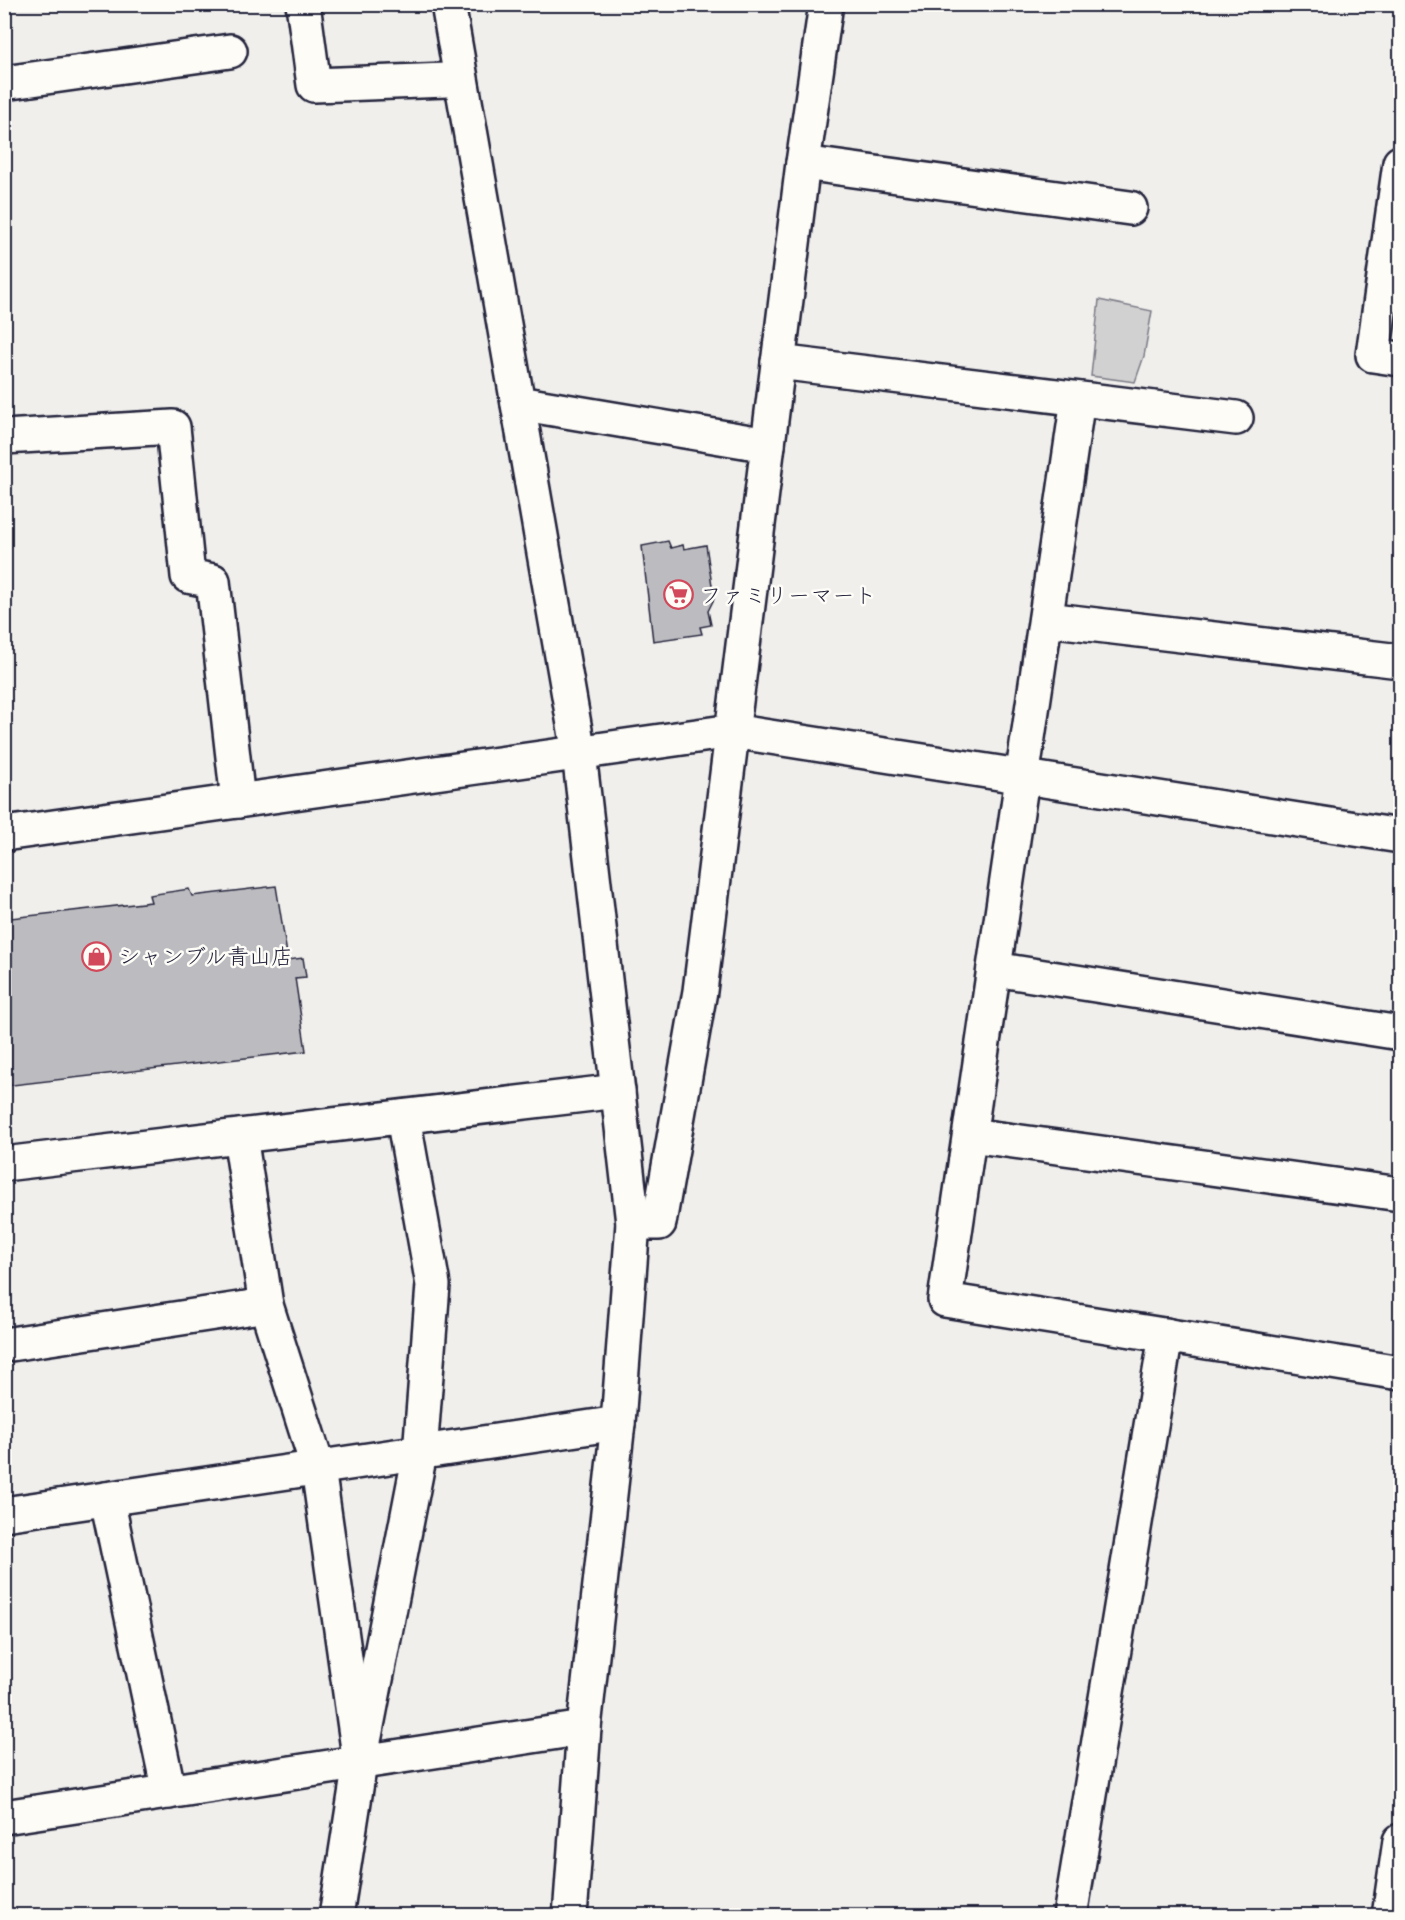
<svg xmlns="http://www.w3.org/2000/svg" width="1405" height="1920" font-family="'Patrick Hand','Klee One',sans-serif">
  <style>
    .green { fill: #d2d1d1; stroke: #7a7a86; stroke-width: 1.5 }
    .building { fill: #bcbcc0; stroke: #22223b; stroke-width: 1.5 }
    .lines { fill: none; stroke-linecap: round; stroke-linejoin: round }
    .minor-casing { stroke: #22223b; stroke-width: 38 }
    .minor { stroke: #fdfcf7; stroke-width: 33 }
    .labels { text-anchor: middle; stroke-width: 5; stroke-linejoin: round; paint-order: stroke }
    .poi-label { font-size: 22px; fill: #22223b; stroke: #fdfcf7; text-anchor: start }
  </style>
  <rect width="100%" height="100%" fill="#f0efec"/>
  <filter id="ink" filterUnits="userSpaceOnUse"><feTurbulence type="fractalNoise" baseFrequency=".0167" numOctaves="2"/><feDisplacementMap in="SourceGraphic" scale="12" xChannelSelector="R" yChannelSelector="G"/><feConvolveMatrix kernelMatrix="1 2 1 2 8 2 1 2 1" color-interpolation-filters="sRGB"/></filter>
  <g filter="url(#ink)">
    <path class="green" d="M1099 300 1152 311 1144 356 1135 382 1091 376Z"/>
    <g class="building">
      <path d="M668 541 671 548 683 545 684 549 706 545 714 599 708 611 711 625 700 627 702 634 653 641 642 546Z"/>
      <path d="M276 886 288 960 303 958 306 977 295 978 306 1051 4 1086V905H8L11 918 151 902 149 895 189 889 192 896Z"/>
    </g>
    <g class="lines">
      <defs>
        <g id="minor">
          <path d="M303 4 314 85 447 80"/>
          <path d="M448 4 579 753 633 1223 618 1423 584 1728 570 1916"/>
          <path d="M4 83 230 51"/>
          <path d="M803 163 1130 208"/>
          <path d="M1400 163 1373 355 1400 359"/>
          <path d="M778 362 1236 418"/>
          <path d="M1078 399 945 1300 1400 1373"/>
          <path d="M518 403 768 445"/>
          <path d="M4 437 173 427 188 576 213 581 238 801"/>
          <path d="M1046 619 1400 661"/>
          <path d="M4 834 732 731 1400 836"/>
          <path d="M994 969 1400 1033"/>
          <path d="M970 1135 1400 1194"/>
          <path d="M240 1136 266 1305"/>
          <path d="M4 1164 618 1091"/>
          <path d="M633 1223H659L700 991 803 163 826 4"/>
          <path d="M4 1345 266 1305 318 1468 360 1763 336 1916"/>
          <path d="M107 1499 169 1792"/>
          <path d="M4 1514 618 1423"/>
          <path d="M365 1736 420 1453 433 1285 403 1117"/>
          <path d="M4 1817 584 1728"/>
          <path d="M1070 1916 1166 1335"/>
          <path d="M1389 1916 1400 1841"/>
        </g>
      </defs>
      <use href="#minor" class="minor-casing"/>
      <use href="#minor" class="minor"/>
    </g>
  </g>
  <defs>
    <symbol id="supermarket-ring" viewBox="-11 -11 22 22"><circle r="9.5" fill="#fdfcf7" stroke="#d1495b" stroke-width="1.5"/><path d="M-6-5.5h2.5l.6 2H6L4.5 2H-2.5L-4.4-4H-6ZM-1.5 3.2a1.3 1.3 0 1 0 .1 0ZM3 3.2a1.3 1.3 0 1 0 .1 0Z" fill="#d1495b"/></symbol>
    <symbol id="shop-ring" viewBox="-11 -11 22 22"><circle r="9.5" fill="#fdfcf7" stroke="#d1495b" stroke-width="1.5"/><path d="M-5-2.5h2.3a2.7 3.5 0 0 1 5.4 0H5L5.5 6h-11ZM-1.5-2.5h3a1.5 2.3 0 0 0-3 0Z" fill="#d1495b"/></symbol>
  </defs>
  <g fill-rule="evenodd">
    <use href="#supermarket-ring" x="662" y="578" width="33" height="33"/>
    <use href="#shop-ring" x="80" y="940" width="33" height="33"/>
  </g>
  <g class="labels">
    <g class="poi-label">
      <text x="700" y="603">ファミリーマート</text>
      <text x="118" y="964">シャンブル青山店</text>
    </g>
  </g>
  <rect width="1405" height="1920" fill="none" stroke="#fdfcf7" stroke-width="24"/>
  <rect x="12" y="12" width="1381" height="1896" fill="none" stroke="#22223b" stroke-width="2" filter="url(#ink)"/>
</svg>
